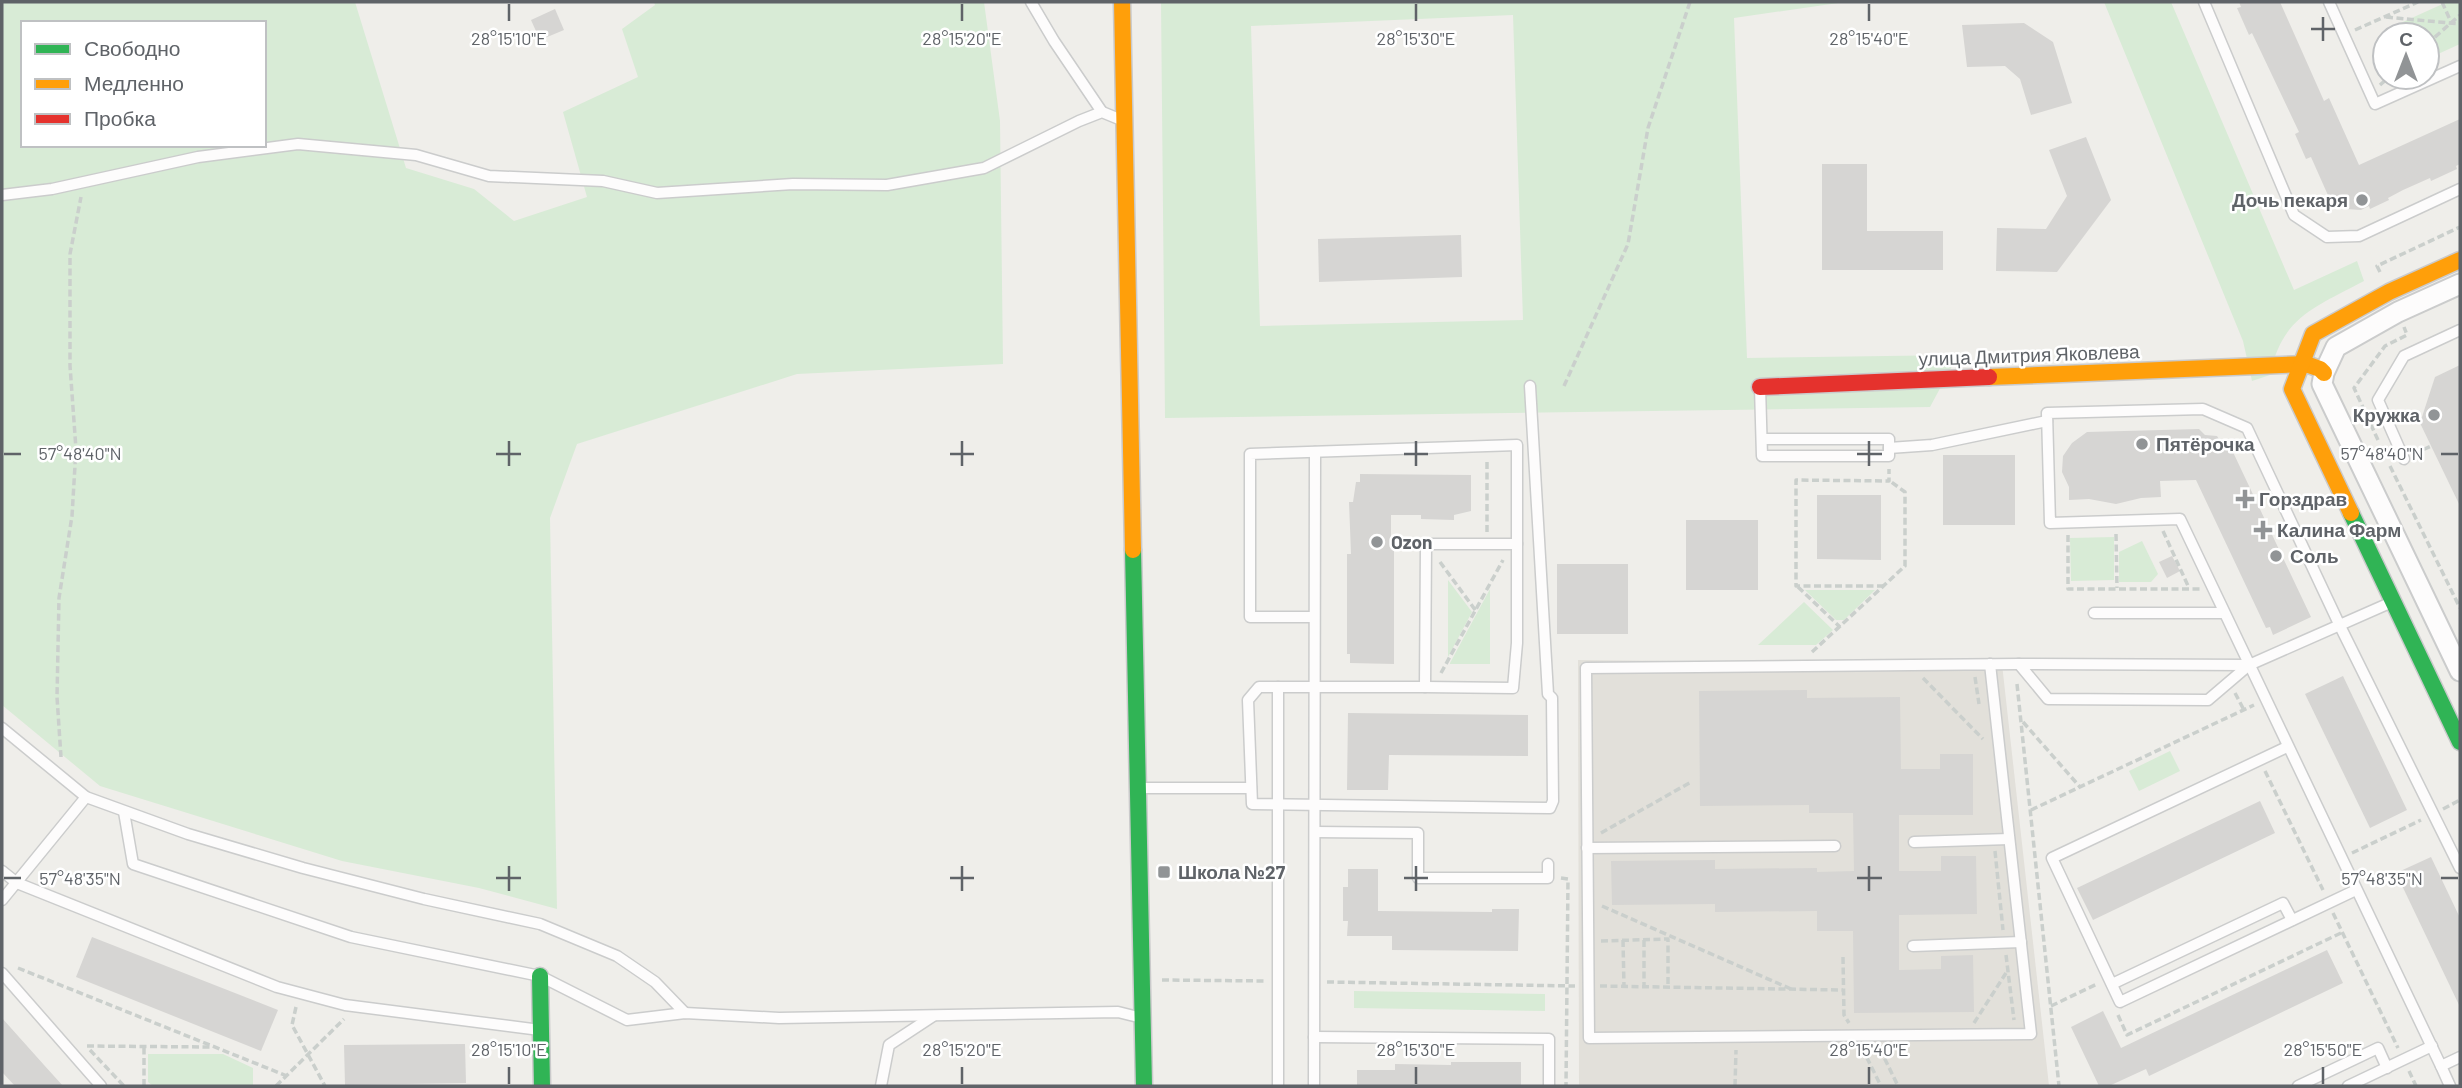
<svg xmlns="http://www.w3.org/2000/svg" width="2462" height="1088" font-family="Barlow,sans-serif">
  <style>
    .education { fill: #e2e0da }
    .green { fill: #d8ebd6; fill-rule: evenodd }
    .building { fill: #d6d5d3 }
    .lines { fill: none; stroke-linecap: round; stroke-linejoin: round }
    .lane-casing { stroke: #cbcccc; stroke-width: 13 }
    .street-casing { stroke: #cbcccc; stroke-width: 23 }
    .fast-casing { stroke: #cacacb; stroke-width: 19 }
    .slow-casing { stroke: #cacacb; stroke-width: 19 }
    .jam-casing { stroke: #cacacb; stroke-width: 19 }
    .path { stroke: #cacfcc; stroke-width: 3.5; stroke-dasharray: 7 3.5; stroke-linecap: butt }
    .lane { stroke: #fdfcfc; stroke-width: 10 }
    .street { stroke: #fdfcfc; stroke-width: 19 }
    .fast { stroke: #30b455; stroke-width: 16 }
    .slow { stroke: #ff9f0a; stroke-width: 16 }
    .jam { stroke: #e5322d; stroke-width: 16 }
    .ticks { fill: none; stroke: #5f6368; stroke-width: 2.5 }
    .poi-dot { fill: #919496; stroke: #fff; stroke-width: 2.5 }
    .labels { text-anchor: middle; stroke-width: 5; stroke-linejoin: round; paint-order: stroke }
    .poi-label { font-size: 19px; font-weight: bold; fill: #5f6368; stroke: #fff; text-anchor: start }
    .street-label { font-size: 19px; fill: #5f6368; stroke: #fff }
    .ticks-label { font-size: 18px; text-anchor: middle; fill: #5f6368; stroke: #fff; stroke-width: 5; stroke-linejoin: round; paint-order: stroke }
  </style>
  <rect width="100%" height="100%" fill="#efeeea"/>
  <path class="education" d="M1578 660 2002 664 2049 1086H1579Z"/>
  <g class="green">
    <path d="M2 2H355L406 168 474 189 514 221 587 197 563 112 638 77 622 29 655 5 654 2H984L1000 121 1003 364 797 374 577 444 550 518 557 909 479 888 342 861 100 786 2 705ZM23 23H264V145H23Z"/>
    <path d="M1161 2H1845L1734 18 1747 358 1958 355 1930 407 1165 418ZM1513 15 1523 320 1260 326 1251 26Z"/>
    <path d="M2104 2H2171L2294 290 2357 261 2364 281C2316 307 2282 316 2270 375L2252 381 2243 341Z"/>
    <path d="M2447 2H2460V44L2427 59V35H2398L2394 26Z"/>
    <path d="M2114 537V580L2071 581 2070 538Z"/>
    <path d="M2142 541 2158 574 2151 582H2119V552Z"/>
    <path d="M1448 580 1472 612 1448 657Z"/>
    <path d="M1490 589V664H1450V663Z"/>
    <path d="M1805 590H1875L1844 620H1836Z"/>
    <path d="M1804 602 1833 630 1816 645H1758Z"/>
    <path d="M2170 751 2180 771 2139 791 2129 771Z"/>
    <path d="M1354 991 1545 994V1011L1354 1008Z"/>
    <path d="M148 1054H223L253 1068V1086H153L148 1082Z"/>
  </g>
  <g class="building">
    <path d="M2239 2H2280L2324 101 2329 98 2359 165 2460 119V164L2456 166 2457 169 2431 181 2430 178 2403 190 2388 198 2389 200 2370 209 2369 206 2361 210 2346 209 2334 201 2331 202 2311 157 2306 159 2295 134 2299 132 2252 33 2249 35 2237 8 2241 7Z"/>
    <path d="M555 9 564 30 540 40 531 20Z"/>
    <path d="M2024 23 2053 42 2072 103 2031 115 2020 79 2005 66 1967 67 1962 25Z"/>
    <path d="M2086 137 2111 200 2057 272 1996 271 1997 228 2046 229 2067 196 2049 150Z"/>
    <path d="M1822 164H1867V231H1943V270H1822Z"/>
    <path d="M1461 235 1462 277 1319 282 1318 239Z"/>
    <path d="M2460 365V506L2420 423 2435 377Z"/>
    <path d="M2199 429 2205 435 2217 436 2224 447 2232 450 2311 617 2273 635 2270 627 2266 628 2196 480 2160 481 2161 497 2141 498 2116 504 2089 499 2069 500V487L2062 472 2063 456 2072 443 2087 432Z"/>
    <rect x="1943" y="455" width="72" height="70"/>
    <path d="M1360 474 1471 475V511L1454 515V520L1421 519V515H1391V545H1394V664L1350 663V654H1347V554H1351L1349 502H1353L1356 482H1360Z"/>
    <path d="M1817 495H1881V560L1817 559Z"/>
    <rect x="1686" y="520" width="72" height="70"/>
    <path d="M2172 556 2180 571 2167 578 2159 562Z"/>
    <rect x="1557" y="564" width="71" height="70"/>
    <path d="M2343 676 2407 810 2370 828 2305 694Z"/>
    <path d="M1807 690V698L1900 697 1901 769H1940V754H1973V815H1899V871H1941V856H1976L1977 914 1899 915V970L1941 969V956L1973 955 1974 1012 1854 1013 1853 931H1817V911L1715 912V904L1612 905 1611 861 1715 860V869L1817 868V872L1854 871 1853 813H1809V805L1700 806 1699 691Z"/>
    <path d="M1348 713 1528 715V756L1389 755 1388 790H1347Z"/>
    <path d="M2260 801 2275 833 2093 920 2077 888Z"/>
    <path d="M2431 857 2460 918V1007L2396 873Z"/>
    <path d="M1348 869H1378V911L1492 912V909H1519L1518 951 1392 950V936H1347L1348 921H1343V887H1348Z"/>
    <path d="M92 937 278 1010 261 1051 76 977Z"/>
    <path d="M2327 950 2343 983 2149 1076 2146 1069 2109 1086H2099L2071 1027 2103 1011 2121 1048Z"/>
    <path d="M2 1018 44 1065 63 1086H15L2 1072Z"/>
    <path d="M465 1044 466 1083 345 1085 344 1045Z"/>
    <path d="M1451 1062H1521V1086H1357V1070H1395V1064L1451 1065Z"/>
  </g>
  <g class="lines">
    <defs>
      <g id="lane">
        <path d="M1031 2 1054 41 1102 112"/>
        <path d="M2204 2 2294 215 2327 237 2359 236 2460 189"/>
        <path d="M2329 2 2375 104 2460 66"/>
        <path d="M2 195 52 189 198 157 298 144 416 155 489 176 603 181 657 193 793 184 887 185 984 168 1079 121 1102 112 1124 121"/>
        <path d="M1760 387 1762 456H1889V439H1762"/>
        <path d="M1889 448 1932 445 2047 421"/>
        <path d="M2404 459 2378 400 2404 356 2460 330"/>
        <path d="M2094 613H2224"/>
        <path d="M1314 617H1250V454L1517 445V544H1426L1425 687H1259L1248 700 1252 804 1550 808 1553 801 1552 698 1548 694 1530 386"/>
        <path d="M1990 664 2031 1034 1589 1038 1586 668 2019 664 2249 665"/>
        <path d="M2019 664 2048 699 2208 700 2249 665 2392 602"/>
        <path d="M1278 687V1086"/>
        <path d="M1425 687 1513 688 1517 643V544"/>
        <path d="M2 728 86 797 188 834 303 868 424 899 540 924 617 956 655 982 685 1013"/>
        <path d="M2287 747 2052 858 2120 1002 2356 890"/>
        <path d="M1140 788H1251"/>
        <path d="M124 812 133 864 351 937 540 976 627 1020 685 1013 779 1018 1118 1012 1142 1018"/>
        <path d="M1315 832 1418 833V878H1548V864"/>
        <path d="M1914 842 2009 839"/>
        <path d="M1587 848 1835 846"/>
        <path d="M2460 868 2340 626 2247 428 2203 409 2047 413 2050 523 2180 519 2441 1066 2460 1057"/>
        <path d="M2 871 17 883 277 987 345 1005 540 1030"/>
        <path d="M2 900 86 797"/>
        <path d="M1913 946 2021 942"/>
        <path d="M2 973 101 1086"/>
        <path d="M2112 984 2283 903 2292 920"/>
        <path d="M1314 1037 1549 1039V1086"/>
        <path d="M2441 1066 2450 1086"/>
        <path d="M881 1086 889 1045 933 1016"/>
        <path d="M1314 1086 1315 452"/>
        <path d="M2298 1086 2378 1048 2387 1068"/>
        <path d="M2348 1086 2432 1046"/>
      </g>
      <path id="street" d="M2460 284 2398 312 2336 347 2324 373 2322 384 2460 671"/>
      <g id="fast">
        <path d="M2351 513 2460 742"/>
        <path d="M1133 550 1144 1086"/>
        <path d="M540 976 542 1086"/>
      </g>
      <g id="slow">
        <path d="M1122 2 1133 550"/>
        <path d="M1989 377 2306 364 2320 369 2324 373"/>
        <path d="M2351 513 2292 389 2313 334 2389 292 2460 260"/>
      </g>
      <path id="jam" d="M1760 387 1989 377"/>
    </defs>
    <use href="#lane" class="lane-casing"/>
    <use href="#street" class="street-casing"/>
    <use href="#fast" class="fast-casing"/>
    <use href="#slow" class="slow-casing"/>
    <use href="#jam" class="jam-casing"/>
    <g class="path">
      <path d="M2442 2 2451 22"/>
      <path d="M2386 17 2460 24"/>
      <path d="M2355 30 2418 2"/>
      <path d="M2427 44 2460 15"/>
      <path d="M2380 85 2389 77"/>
      <path d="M2380 272 2377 266 2460 227"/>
      <path d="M1564 386 1628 244 1648 128 1690 2"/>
      <path d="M2378 440 2354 388 2385 346 2407 335 2404 327"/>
      <path d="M2414 454 2431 446"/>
      <path d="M2390 466 2460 608"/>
      <path d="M2163 531 2189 588"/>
      <path d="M1487 532V459"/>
      <path d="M2116 534 2117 588"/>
      <path d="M2068 535V589H2200"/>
      <path d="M1440 562 1476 611"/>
      <path d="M1884 586H1796V480L1889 481V469"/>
      <path d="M1798 587 1840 627"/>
      <path d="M1812 652 1905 566V492L1890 481"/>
      <path d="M1441 673 1503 560"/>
      <path d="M1975 677 1979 704"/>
      <path d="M1923 678 1983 739"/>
      <path d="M2017 684 2059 1086"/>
      <path d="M2235 693 2244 710"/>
      <path d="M2023 722 2080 787"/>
      <path d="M61 757 57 697 59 598 72 516 76 449 70 366V254L81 197"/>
      <path d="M2265 771 2323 890"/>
      <path d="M2443 809 2460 800"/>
      <path d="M2031 810 2254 705"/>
      <path d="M1601 833 1691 782"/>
      <path d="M1995 851 2003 930"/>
      <path d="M2352 853 2421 820"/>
      <path d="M1561 878 1568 879 1566 1086"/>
      <path d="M1602 906 1791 989"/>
      <path d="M2333 913 2398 1048"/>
      <path d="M1623 940 1624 987"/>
      <path d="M1644 940V987"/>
      <path d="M1601 941 1668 939V987"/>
      <path d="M2006 955 2014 1020"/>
      <path d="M1843 957 1844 1015 1849 1023"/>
      <path d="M18 968 287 1076"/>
      <path d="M1162 980 1267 981"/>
      <path d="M1327 982 1575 986"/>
      <path d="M1600 986 1843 990"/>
      <path d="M2051 1006 2097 984"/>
      <path d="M296 1007 292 1025 325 1086"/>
      <path d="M2118 1015 2127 1035 2343 932"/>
      <path d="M1974 1023 2006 973"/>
      <path d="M87 1046 211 1047"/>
      <path d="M1862 1048 1881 1086"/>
      <path d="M1880 1049 1898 1086"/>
      <path d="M90 1050 124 1086"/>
      <path d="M2409 1071 2416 1086"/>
      <path d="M144 1086V1047"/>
      <path d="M276 1086 344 1019"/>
      <path d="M1735 1086 1736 1050"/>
    </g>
    <use href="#lane" class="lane"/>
    <use href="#street" class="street"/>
    <use href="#fast" class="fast"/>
    <use href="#slow" class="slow"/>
    <use href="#jam" class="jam"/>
  </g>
  <path class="ticks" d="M509 4V21M962 4V21M1416 4V21M1869 4V21M2323 17V41M2311 29H2335M509 441V466M962 441V466M1416 441V466M1869 441V466M4 454H21M496 454H521M950 454H974M1404 454H1428M1857 454H1882M2441 454H2458M509 866V891M962 866V891M1416 866V891M1869 866V891M4 878H21M496 878H521M950 878H974M1404 878H1428M1857 878H1882M2441 878H2458M509 1067V1084M962 1067V1084M1416 1067V1084M1869 1067V1084M2323 1067V1084"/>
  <g class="poi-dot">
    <circle cx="2362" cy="200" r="7"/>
    <circle cx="2434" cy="415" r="7"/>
    <circle cx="2142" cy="444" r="7"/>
    <path d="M2241.5 488.5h7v7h7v7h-7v7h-7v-7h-7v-7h7z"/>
    <path d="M2259.5 519.5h7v7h7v7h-7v7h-7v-7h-7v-7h7z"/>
    <circle cx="1377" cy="542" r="7"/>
    <circle cx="2276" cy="556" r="7"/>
    <rect x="1157" y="865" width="14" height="14" rx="3.5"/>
  </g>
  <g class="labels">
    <g class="poi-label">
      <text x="2348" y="207" text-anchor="end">Дочь пекаря</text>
      <text x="2420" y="422" text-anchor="end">Кружка</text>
      <text x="2156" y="451">Пятёрочка</text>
      <text x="2259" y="506">Горздрав</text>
      <text x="2277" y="537">Калина Фарм</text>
      <text x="1391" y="549">Ozon</text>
      <text x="2290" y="563">Соль</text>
      <text x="1178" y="879">Школа №27</text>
    </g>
    <g class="street-label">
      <text transform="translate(2029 355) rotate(-2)" y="7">улица Дмитрия Яковлева</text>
    </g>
  </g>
  <g class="ticks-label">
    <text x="509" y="45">28°15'10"E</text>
    <text x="962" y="45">28°15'20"E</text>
    <text x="1416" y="45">28°15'30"E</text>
    <text x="1869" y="45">28°15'40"E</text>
    <text x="80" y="460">57°48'40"N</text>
    <text x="2382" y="460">57°48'40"N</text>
    <text x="80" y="885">57°48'35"N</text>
    <text x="2382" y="885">57°48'35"N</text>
    <text x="509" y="1056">28°15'10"E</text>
    <text x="962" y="1056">28°15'20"E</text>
    <text x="1416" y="1056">28°15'30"E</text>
    <text x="1869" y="1056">28°15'40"E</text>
    <text x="2323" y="1056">28°15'50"E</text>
  </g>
  <rect width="2462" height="1088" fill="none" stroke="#5f6368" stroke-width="7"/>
  <rect x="21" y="21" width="245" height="126" fill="#ffffff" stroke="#bfc1c3" stroke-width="2"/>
  <rect x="35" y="44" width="35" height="10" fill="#30b455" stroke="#bfc1c3" stroke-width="2"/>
  <text x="84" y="56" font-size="21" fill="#5f6368">Свободно</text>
  <rect x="35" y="79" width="35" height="10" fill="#ff9f0a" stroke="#bfc1c3" stroke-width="2"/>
  <text x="84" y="91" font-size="21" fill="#5f6368">Медленно</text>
  <rect x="35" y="114" width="35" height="10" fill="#e5322d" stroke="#bfc1c3" stroke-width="2"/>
  <text x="84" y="126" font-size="21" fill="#5f6368">Пробка</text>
  <g transform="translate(2406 56)"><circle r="33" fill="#ffffff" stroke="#bfc1c3" stroke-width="2"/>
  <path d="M0-5L12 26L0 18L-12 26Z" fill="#919496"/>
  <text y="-10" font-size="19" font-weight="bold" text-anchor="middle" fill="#5f6368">С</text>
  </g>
</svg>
